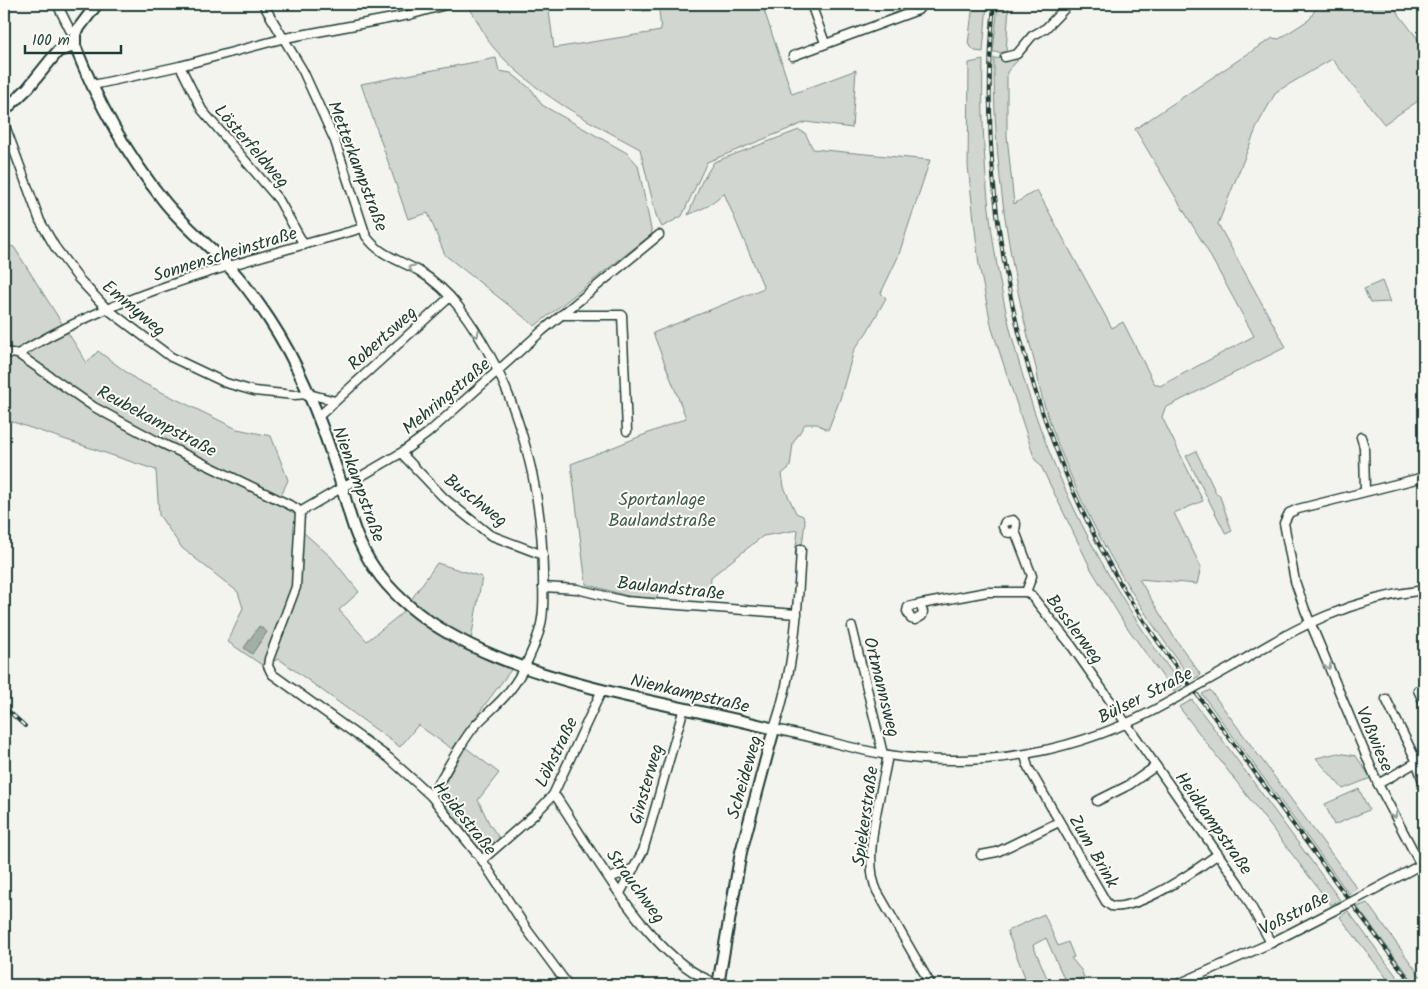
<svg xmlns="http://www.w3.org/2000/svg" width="1428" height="989" font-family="Kalam,sans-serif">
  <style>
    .green { fill: #d1d6d1; stroke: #788a82 }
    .water { fill: #a3aea7; stroke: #6e8179 }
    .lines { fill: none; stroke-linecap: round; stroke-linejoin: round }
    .street-casing { stroke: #1f3d34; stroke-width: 11 }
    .secondary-casing { stroke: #1f3d34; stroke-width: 14 }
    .street { stroke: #fdfcf7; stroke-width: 8 }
    .secondary { stroke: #fdfcf7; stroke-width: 10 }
    .rail-casing { stroke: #1f3d34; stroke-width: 4 }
    .rail { stroke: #fdfcf7; stroke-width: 2; stroke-dasharray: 5.5; stroke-linecap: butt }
    .street-bridge-casing { stroke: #1f3d34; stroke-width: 11; stroke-linecap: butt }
    .street-bridge { stroke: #fdfcf7; stroke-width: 8 }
    .oneway { stroke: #8e9c96 }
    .labels { text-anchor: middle; stroke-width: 4; stroke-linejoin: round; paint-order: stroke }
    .street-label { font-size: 18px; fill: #1f3d34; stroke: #fdfcf7 }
    .park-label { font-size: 18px; fill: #435c53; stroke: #fdfcf7 }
  </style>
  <rect width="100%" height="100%" fill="#f4f4ef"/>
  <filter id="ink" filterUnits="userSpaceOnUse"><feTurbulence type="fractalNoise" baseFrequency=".02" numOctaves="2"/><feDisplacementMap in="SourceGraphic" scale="10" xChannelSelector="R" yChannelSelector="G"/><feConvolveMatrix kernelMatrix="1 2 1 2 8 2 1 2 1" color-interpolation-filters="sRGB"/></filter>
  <g filter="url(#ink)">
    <g class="green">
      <path d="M469 4H548L554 48 661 31 659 10 643 11 642 4H762L792 94 856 70 852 128 806 122 707 162 682 216 662 227 656 215 640 149C588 121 533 93 493 47 483 35 478 19 467 5Z"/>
      <path d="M973 4H987L983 52 975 51 968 44Z"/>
      <path d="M998 4H1009L1006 53 993 52Z"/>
      <path d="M1318 4H1391L1424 47V97L1384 124 1332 59 1276 92 1258 124 1218 224 1286 347 1165 408 1162 417 1203 501 1174 513 1201 567 1197 584 1139 579 1174 637 1201 675 1192 680C1148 620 1107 558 1077 490 1063 458 1049 424 1040 390 1038 383 1038 375 1036 368 1009 266 993 164 994 58L1018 60 1007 72V136L1014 204 1037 190 1112 328 1123 322 1154 383 1160 386 1254 336 1206 248 1135 129 1255 49 1273 38 1279 39 1310 19Z"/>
      <path d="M496 58 499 71 511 73 532 90 542 105 627 153 638 165 652 234 535 326 445 255 428 213 408 219 361 84Z"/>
      <path d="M983 60C977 296 1041 497 1182 686L1173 691 1124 623 1091 569 1040 464 1035 460 992 329 979 265 968 166 969 63Z"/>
      <path d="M799 130 805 133 813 149 930 160 898 257 881 293 886 298 867 332 854 350 840 399 828 430 817 424H805L793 443 790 467 782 474 784 487 796 513 803 516 805 522 801 554 795 555 798 530 763 536 711 577 710 592 659 586 657 599 631 597 586 584 571 464 686 418 653 333 764 288 724 193 708 206 688 215 702 181 714 162Z"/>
      <path d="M4 244 14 247 87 363 98 351 137 380 237 429 271 436 288 480 280 498 297 506 305 517 303 532 331 557 359 592 339 610 367 641 401 614 437 563 482 577 471 640 519 659 452 749 418 725 400 747 279 659 262 665 228 642 243 608 238 592 182 548 159 515 156 470 4 419Z"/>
      <path d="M1382 281 1390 302 1370 303 1364 289Z"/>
      <path d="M1196 451 1217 495 1219 494 1232 531 1226 534 1186 456Z"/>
      <path d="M1210 690 1357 888 1349 894 1202 694Z"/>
      <path d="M1192 700 1210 723 1340 900 1331 905 1179 707Z"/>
      <path d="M465 747 499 773 478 800 490 825 500 839 483 853 438 796Z"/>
      <path d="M1338 753 1356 756 1371 778 1343 789 1316 758Z"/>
      <path d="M1359 789 1369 810 1334 825 1325 804Z"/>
      <path d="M1367 903 1424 981V985H1416L1357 907Z"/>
      <path d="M1348 911 1403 985H1392L1340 917Z"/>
      <path d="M1044 914 1058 946 1068 942 1074 957 1071 958 1081 970 1084 977 1078 980 1080 985H1067L1046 938 1033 945 1050 985H1028L1007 931Z"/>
    </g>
    <path class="water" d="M259 626 267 632 252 654 244 648Z"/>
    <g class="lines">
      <defs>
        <g id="street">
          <path d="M57 4 70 30 75 33"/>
          <path d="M263 4 303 71 335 141 366 236C379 255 399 260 419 271 433 280 448 293 458 306 515 379 542 481 543 572 543 592 545 613 539 632 533 651 522 675 510 690 500 704 484 715 473 728 457 749 445 773 431 796"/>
          <path d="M811 4 825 43"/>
          <path d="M793 56 918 10 923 4"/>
          <path d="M1005 57 1017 54 1032 36 1046 28 1069 4"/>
          <path d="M180 66 202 110 279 200 304 245"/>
          <path d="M93 85 180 66 285 38 409 15 449 4"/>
          <path d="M4 123 40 221 55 247 78 278 106 308 171 357 226 383 254 391 294 395 309 394 335 401"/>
          <path d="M561 315H622L627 431"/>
          <path d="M4 352 18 354 94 407 155 440 296 508 300 512"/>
          <path d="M18 354C123 290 246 261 363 228"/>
          <path d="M318 417 450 297"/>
          <path d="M1361 437 1364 447 1365 491"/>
          <path d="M401 453 444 498 490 535 543 555"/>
          <path d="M1424 477 1298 509 1289 513 1284 523 1295 581 1305 610 1378 784 1424 871"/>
          <path d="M300 512 296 587 269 659 268 666 272 674 389 758 431 796 482 860 528 931 568 985"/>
          <path d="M300 512 401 453 428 433 542 331 659 235"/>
          <path d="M1015 531 1010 533 1006 532 1003 527 1005 522 1013 520 1016 524 1015 531 1032 576 1026 592"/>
          <path d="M801 549C798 609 794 671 774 729 810 736 846 747 882 754 982 771 1081 752 1169 702"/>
          <path d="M543 587 577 589 625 601 797 614"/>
          <path d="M920 605 923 612 922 616 915 620 911 619 907 611 908 607 916 605 987 592H1026L1031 595 1071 645 1218 854 1239 884 1271 943"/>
          <path d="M852 627 883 754"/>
          <path d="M1235 665C1295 627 1353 598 1424 590"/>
          <path d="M1418 690 1424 703"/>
          <path d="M1386 699 1415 758 1424 784"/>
          <path d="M888 755C882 792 861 857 877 891L931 985"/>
          <path d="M1025 755 1028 767 1106 902 1111 906C1139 911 1196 870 1218 854"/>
          <path d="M1378 784 1424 758"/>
          <path d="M553 795 557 798C593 852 649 956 709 980"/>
          <path d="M1097 801 1129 785 1156 766"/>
          <path d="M981 855 997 852 1059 822"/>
          <path d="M482 860 535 814 553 795 602 690"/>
          <path d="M610 878 634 868"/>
          <path d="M620 893 643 851 684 708"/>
          <path d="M1353 901 1424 863"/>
          <path d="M1176 985 1271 943 1337 909"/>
        </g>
        <g id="secondary">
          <path d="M97 4 75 33V46C97 101 127 155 164 201 184 226 209 245 231 269 245 284 257 301 269 319 301 367 322 422 339 477 346 499 350 522 360 543 421 677 648 695 774 729L741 852 718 985"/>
          <path d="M4 111 28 88 58 51 75 46"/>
        </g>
      </defs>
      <use href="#street" class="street-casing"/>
      <use href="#secondary" class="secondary-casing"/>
      <use href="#street" class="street"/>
      <use href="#secondary" class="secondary"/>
      <defs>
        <g id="rail">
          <path d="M994 4C975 206 1020 413 1123 588 1154 640 1192 687 1228 736 1290 820 1351 903 1413 985"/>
          <path d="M4 707 25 726"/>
        </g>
      </defs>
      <use href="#rail" class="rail-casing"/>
      <use href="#rail" class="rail"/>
      <defs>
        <g id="street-bridge">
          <path d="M1169 702 1235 665"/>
          <path d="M1337 909 1353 901"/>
        </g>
      </defs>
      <use href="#street-bridge" class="street-bridge-casing"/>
      <use href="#street-bridge" class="street-bridge"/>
    </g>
    <defs><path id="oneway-chevron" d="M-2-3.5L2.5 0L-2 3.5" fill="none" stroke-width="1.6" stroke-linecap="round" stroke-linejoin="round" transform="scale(1.25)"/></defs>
    <g class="oneway">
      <use href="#oneway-chevron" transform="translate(412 268) rotate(-153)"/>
      <use href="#oneway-chevron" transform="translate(476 334) rotate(61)"/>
      <use href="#oneway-chevron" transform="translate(1328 666) rotate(67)"/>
      <use href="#oneway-chevron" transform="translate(1394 815) rotate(63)"/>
    </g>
  </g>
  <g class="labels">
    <g class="street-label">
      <text transform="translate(252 146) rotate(49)" y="6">Lösterfeldweg</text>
      <text transform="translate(358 166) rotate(69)" y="6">Metterkampstraße</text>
      <text transform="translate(225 254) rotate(-17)" y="6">Sonnenscheinstraße</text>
      <text transform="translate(134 308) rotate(40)" y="6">Emmyweg</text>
      <text transform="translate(382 338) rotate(-42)" y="6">Robertsweg</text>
      <text transform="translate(446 396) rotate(-40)" y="6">Mehringstraße</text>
      <text transform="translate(157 421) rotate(28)" y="6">Reubekampstraße</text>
      <text transform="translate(359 484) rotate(70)" y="6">Nienkampstraße</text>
      <text transform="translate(476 500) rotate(38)" y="6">Buschweg</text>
      <text transform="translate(671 588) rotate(6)" y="6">Baulandstraße</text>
      <text transform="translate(1075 629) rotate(53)" y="6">Bosslerweg</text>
      <text transform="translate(882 687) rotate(76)" y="6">Ortmannsweg</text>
      <text transform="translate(690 693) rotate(13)" y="6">Nienkampstraße</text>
      <text transform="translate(1145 695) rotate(-27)" y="6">Bülser Straße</text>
      <text transform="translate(1375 739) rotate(67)" y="6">Voßwiese</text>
      <text transform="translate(556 752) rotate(-64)" y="6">Löhstraße</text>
      <text transform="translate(744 777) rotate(-74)" y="6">Scheideweg</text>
      <text transform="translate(646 784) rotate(-74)" y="6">Ginsterweg</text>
      <text transform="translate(865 816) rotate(-82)" y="6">Spiekerstraße</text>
      <text transform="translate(465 818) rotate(51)" y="6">Heidestraße</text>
      <text transform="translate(1214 823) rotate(55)" y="6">Heidkampstraße</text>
      <text transform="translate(1094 851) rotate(60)" y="6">Zum Brink</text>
      <text transform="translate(636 886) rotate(54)" y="6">Strauchweg</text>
      <text transform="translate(1294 913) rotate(-27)" y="6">Voßstraße</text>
    </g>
    <g class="park-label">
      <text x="662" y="505">Sportanlage<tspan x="662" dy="21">Baulandstraße</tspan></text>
    </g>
  </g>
  <rect width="1428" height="989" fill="none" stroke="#fdfcf7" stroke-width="20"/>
  <rect x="10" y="10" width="1408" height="969" fill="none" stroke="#1f3d34" stroke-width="2" filter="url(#ink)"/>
  <path d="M25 45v8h96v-8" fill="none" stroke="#1f3d34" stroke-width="2.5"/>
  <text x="32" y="45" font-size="15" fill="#1f3d34" stroke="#fdfcf7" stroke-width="4" paint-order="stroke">100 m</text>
</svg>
